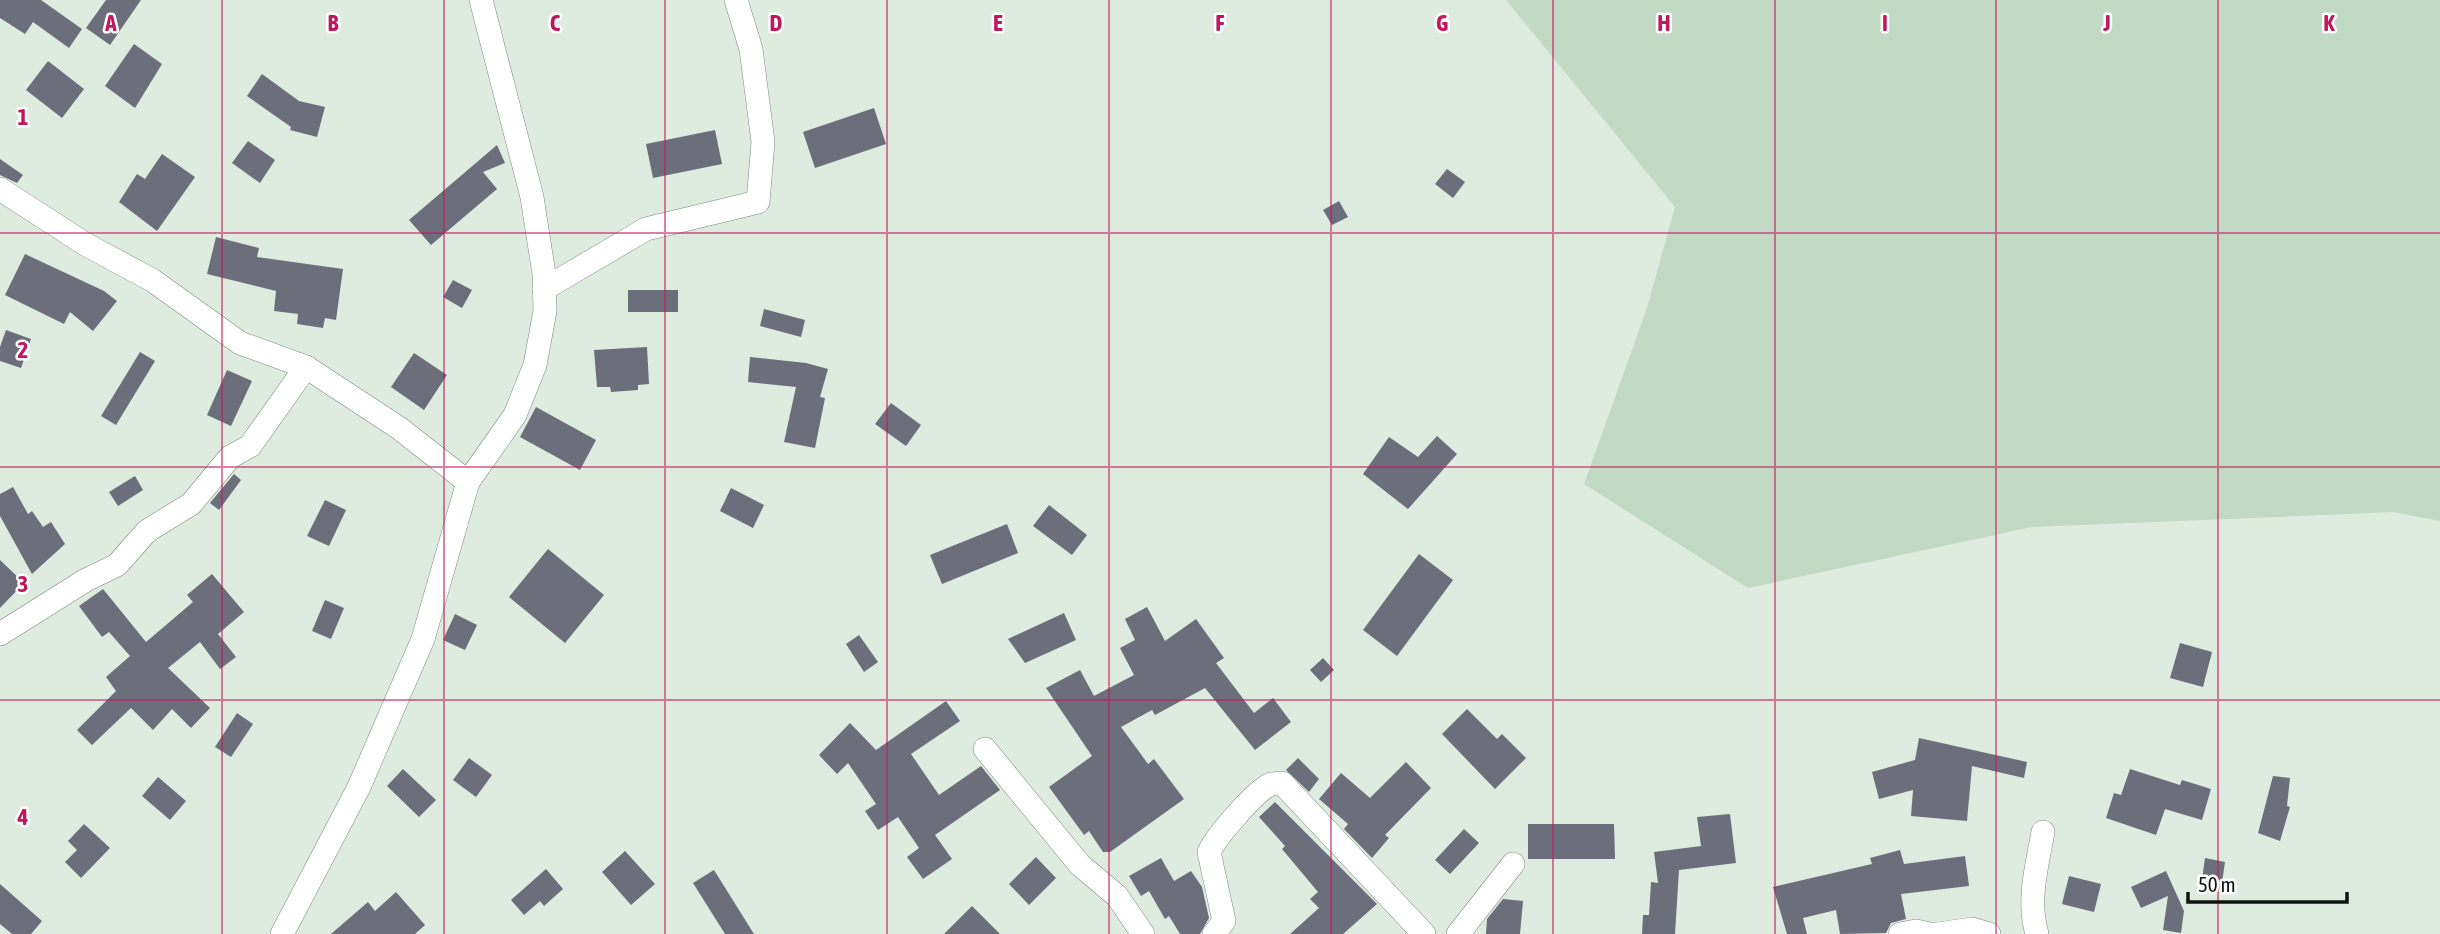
<svg xmlns="http://www.w3.org/2000/svg" width="2440" height="934" font-family="'Asap Condensed',sans-serif">
  <style>
    .green { fill: #c2dac3 }
    .building { fill: #6c6e7c }
    .lines { fill: none; stroke-linecap: round; stroke-linejoin: round }
    .minor-casing { stroke: #7e897e; stroke-width: 24 }
    .minor { stroke: #fff; stroke-width: 23 }
    .grid { fill: none; stroke: #c2185b; stroke-width: 2; stroke-opacity: 0.55 }
    .grid-label { font-size: 23px; text-anchor: middle; font-weight: bold; fill: #c2185b; stroke: #fff; stroke-width: 5; stroke-linejoin: round; paint-order: stroke }
  </style>
  <rect width="100%" height="100%" fill="#deebdf"/>
  <path class="green" d="M1506 0H2440V521L2394 512 2032 527 1748 588 1584 484 1647 308 1675 207Z"/>
  <g class="building">
    <path d="M0 0H41L82 29 69 48 33 22 25 34 0 18Z"/>
    <path d="M106 0H141L110 45 86 28Z"/>
    <path d="M134 44 162 64 135 108 105 86Z"/>
    <path d="M48 61 84 89 62 118 26 90Z"/>
    <path d="M262 74 299 101 325 107 317 137 290 130 291 127 247 96Z"/>
    <path d="M874 108 886 144 815 168 803 132Z"/>
    <path d="M715 130 722 164 653 178 646 144Z"/>
    <path d="M248 141 275 160 260 183 232 163Z"/>
    <path d="M497 145 505 163 483 172 497 189 431 245 409 220Z"/>
    <path d="M162 154 195 177 157 231 119 202 137 174 145 179Z"/>
    <path d="M0 159 23 175 17 183 0 175Z"/>
    <path d="M1447 169 1465 182 1453 198 1435 184Z"/>
    <path d="M1339 201 1348 217 1332 225 1323 210Z"/>
    <path d="M216 237 259 248 257 257 343 269 336 320 325 318 323 328 297 324 298 314 274 311 276 291 207 274Z"/>
    <path d="M25 254 104 291 117 301 93 331 70 312 64 324 5 295Z"/>
    <path d="M453 280 472 290 462 308 443 297Z"/>
    <rect x="628" y="290" width="50" height="22"/>
    <path d="M764 309 805 320 801 337 760 326Z"/>
    <path d="M6 330 31 339 21 368 0 361V347Z"/>
    <path d="M647 347 649 384 638 385V390L611 392 610 387H597L594 350Z"/>
    <path d="M140 352 155 361 116 425 101 416Z"/>
    <path d="M414 353 447 375 424 410 391 387Z"/>
    <path d="M750 357 806 363 828 369 820 397 825 398 815 448 784 442 796 387 748 382Z"/>
    <path d="M227 370 252 381 231 426 207 415Z"/>
    <path d="M891 403 921 425 906 446 875 424Z"/>
    <path d="M536 407 596 440 580 470 520 437Z"/>
    <path d="M1437 436 1457 454 1408 509 1363 474 1389 437 1418 457Z"/>
    <path d="M234 474 241 480 219 510 210 503Z"/>
    <path d="M135 476 143 490 118 506 109 492Z"/>
    <path d="M13 487 28 514 32 511 43 527 51 522 65 544 32 574 0 516V494Z"/>
    <path d="M731 488 764 505 753 528 720 511Z"/>
    <path d="M325 500 346 510 329 546 307 536Z"/>
    <path d="M1049 505 1087 535 1072 555 1033 526Z"/>
    <path d="M1007 524 1018 553 942 584 930 555Z"/>
    <path d="M548 549 604 595 565 643 509 597Z"/>
    <path d="M1419 554 1453 580 1397 656 1363 630Z"/>
    <path d="M0 560 24 583 0 608Z"/>
    <path d="M212 574 244 612 218 634 236 657 220 669 200 642 168 668 210 708 191 728 172 709 153 730 131 708 92 745 77 730 116 691 106 677 130 656 109 632 102 637 79 606 103 589 146 642 193 602 187 595Z"/>
    <path d="M325 600 344 608 331 639 312 631Z"/>
    <path d="M1147 607 1165 641 1196 619 1224 658 1216 663 1254 713 1273 698 1291 722 1255 750 1205 688 1155 715 1152 710 1121 727 1148 764 1154 759 1184 799 1110 852H1103L1089 831 1084 835 1049 787 1092 756 1046 688 1080 670 1094 696 1134 675 1120 648 1135 640 1125 619Z"/>
    <path d="M1064 613 1076 640 1025 663 1008 639Z"/>
    <path d="M455 614 477 625 465 650 443 640Z"/>
    <path d="M859 635 878 662 864 672 846 644Z"/>
    <path d="M2180 643 2212 652 2203 687 2170 678Z"/>
    <path d="M1323 658 1334 670 1321 682 1310 670Z"/>
    <path d="M946 701 960 721 911 754 939 795 981 766 1000 790 935 835 952 859 923 879 907 857 919 848 898 817 878 830 865 811 876 804 848 763 837 774 819 755 850 723 876 750Z"/>
    <path d="M1467 709 1497 739 1502 734 1526 758 1495 789 1442 734Z"/>
    <path d="M237 713 253 724 231 757 215 747Z"/>
    <path d="M1919 738 2027 762 2024 778 1972 766 1967 821 1911 816 1913 790 1879 799 1872 772 1915 760Z"/>
    <path d="M469 758 492 775 476 797 453 780Z"/>
    <path d="M1298 758 1319 779 1309 792 1286 770Z"/>
    <path d="M1406 762 1431 788 1385 835 1389 838 1372 858 1344 829 1348 824 1319 799 1341 773 1370 798Z"/>
    <path d="M403 769 436 800 419 817 387 786Z"/>
    <path d="M2130 769 2180 785 2182 780 2211 789 2202 820 2165 809 2156 835 2106 818 2114 793 2121 795Z"/>
    <path d="M2273 776 2290 778 2287 806 2290 807 2280 841 2258 833Z"/>
    <path d="M158 777 186 801 170 820 142 796Z"/>
    <path d="M1275 802 1377 904 1343 934H1290L1319 908 1310 899 1318 892 1282 849 1285 846 1259 817Z"/>
    <path d="M1730 814 1736 863 1679 870 1675 934H1642L1643 915H1649L1651 882 1658 883 1654 852 1701 846 1697 817Z"/>
    <path d="M84 824 110 848 81 878 65 862 77 850 68 841Z"/>
    <path d="M1528 824H1614L1615 859H1528Z"/>
    <path d="M1464 829 1479 843 1450 874 1435 860Z"/>
    <path d="M1900 850 1904 864 1965 856 1969 886 1901 894 1906 919 1891 923 1886 933 1840 934 1836 910 1803 918 1807 934H1787L1773 887 1872 864 1870 858Z"/>
    <path d="M625 851 655 884 631 905 602 872Z"/>
    <path d="M1036 857 1056 878 1029 905 1009 884Z"/>
    <path d="M1161 858 1174 881 1191 871 1202 887 1209 918 1200 934H1180L1169 916 1165 919 1149 891 1141 896 1129 876Z"/>
    <path d="M2205 858 2225 862 2221 890 2201 887Z"/>
    <path d="M546 869 563 889 544 906 540 901 524 915 511 900Z"/>
    <path d="M714 870 754 934H725L693 883Z"/>
    <path d="M2166 871 2184 911 2181 933 2163 930 2168 896 2141 908 2131 887Z"/>
    <path d="M2069 876 2101 884 2094 912 2062 904Z"/>
    <path d="M0 884 42 921 31 934H12L0 924Z"/>
    <path d="M396 892 425 925 415 934H331L368 902 375 911Z"/>
    <path d="M1503 899 1523 901 1520 934H1486L1487 919Z"/>
    <path d="M972 906 1000 934H944Z"/>
  </g>
  <g class="lines">
    <defs>
      <g id="minor">
        <path d="M0 189 85 244 152 280 240 343 306 367 399 428 468 482"/>
        <path d="M544 289 646 229 758 202 763 142 751 49 736 0"/>
        <path d="M0 634 86 580 117 565 147 531 191 504 230 457 250 446 306 367"/>
        <path d="M985 749 1080 865 1117 896 1143 934"/>
        <path d="M282 934 359 787 423 639 468 482 515 415 535 365 545 311 544 274 532 197 481 0"/>
        <path d="M1214 934 1224 921 1209 852C1216 837 1255 791 1271 784 1272 784 1280 783 1282 783L1424 934"/>
        <path d="M1458 934 1513 864"/>
        <path d="M1900 934 1916 931 1929 934"/>
        <path d="M1938 934 1972 929 1989 934"/>
        <path d="M2037 934C2027 900 2037 866 2043 832"/>
      </g>
    </defs>
    <use href="#minor" class="minor-casing"/>
    <use href="#minor" class="minor"/>
  </g>
  <path class="grid" d="M222 0V934M444 0V934M665 0V934M887 0V934M1109 0V934M1331 0V934M1553 0V934M1775 0V934M1996 0V934M2218 0V934M0 233H2440M0 467H2440M0 700H2440"/>
  <g class="grid-label">
    <text x="111" y="31">A</text>
    <text x="333" y="31">B</text>
    <text x="555" y="31">C</text>
    <text x="776" y="31">D</text>
    <text x="998" y="31">E</text>
    <text x="1220" y="31">F</text>
    <text x="1442" y="31">G</text>
    <text x="1664" y="31">H</text>
    <text x="1885" y="31">I</text>
    <text x="2107" y="31">J</text>
    <text x="2329" y="31">K</text>
    <text x="23" y="125">1</text>
    <text x="23" y="358">2</text>
    <text x="23" y="592">3</text>
    <text x="23" y="825">4</text>
  </g>
  <path d="M2188 892v10h159v-10" fill="none" stroke="#0f1410" stroke-width="3.5"/>
  <text x="2198" y="892" font-size="21" fill="#0f1410" stroke="#ffffff" stroke-width="5" paint-order="stroke">50 m</text>
</svg>
